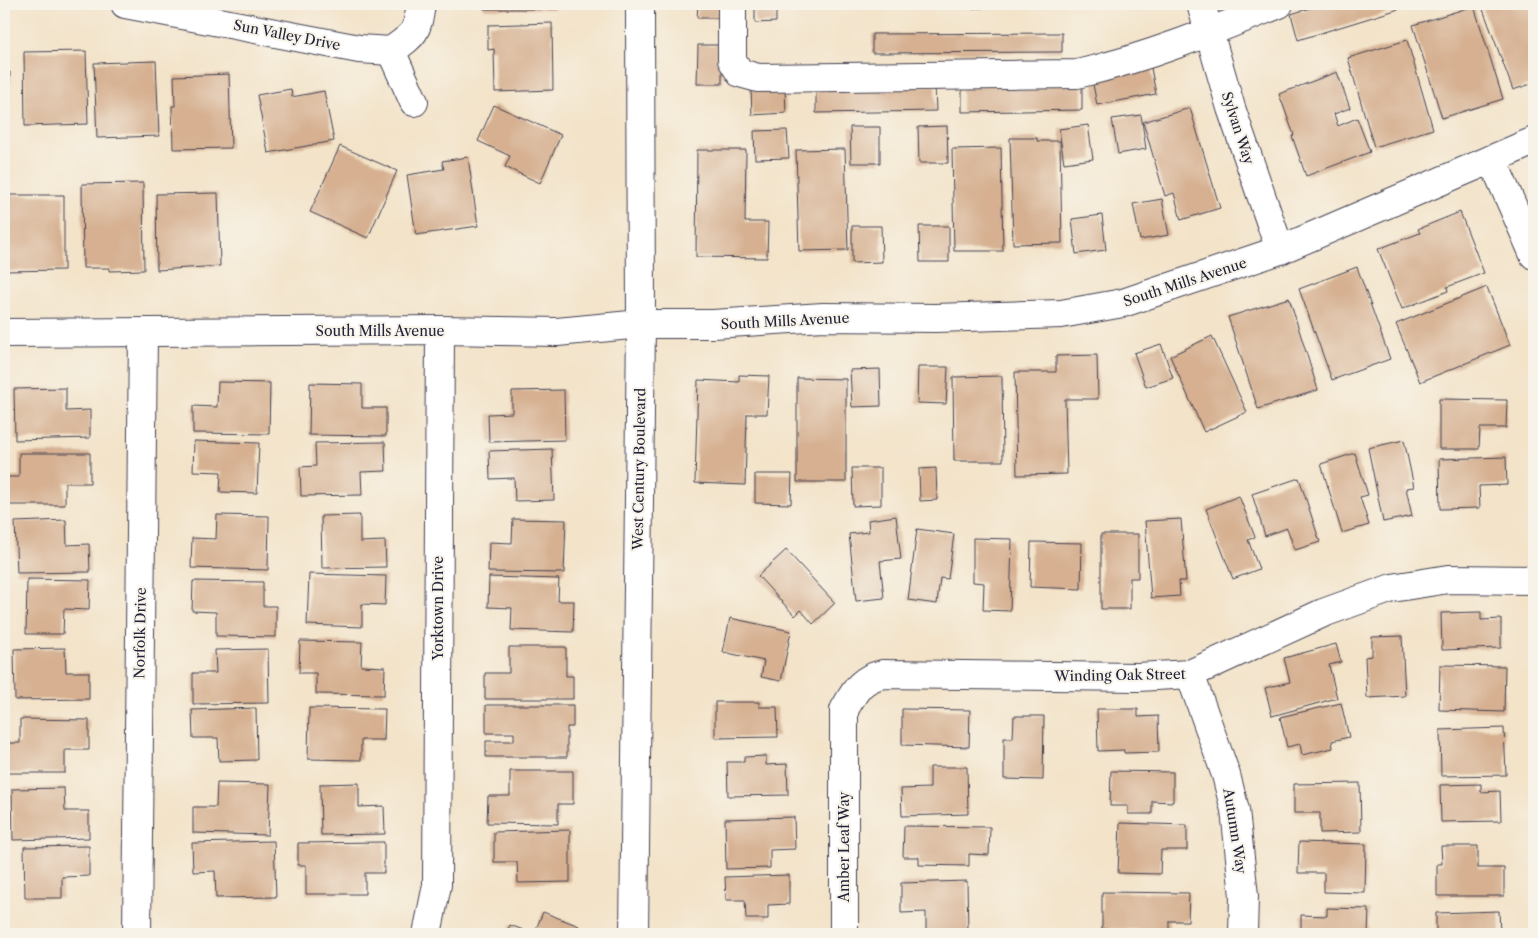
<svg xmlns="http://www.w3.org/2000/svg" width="1538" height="938" font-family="'Libre Caslon Text',serif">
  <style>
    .building { fill: #d6b091 }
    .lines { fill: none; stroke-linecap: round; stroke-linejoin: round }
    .street-casing { stroke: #413f50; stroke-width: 30 }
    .secondary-casing { stroke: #413f50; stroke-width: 30 }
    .street { stroke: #fff; stroke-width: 28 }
    .secondary { stroke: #fff; stroke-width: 28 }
    .labels { text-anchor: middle; stroke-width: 4; stroke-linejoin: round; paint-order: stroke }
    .street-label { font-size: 14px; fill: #22223b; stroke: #f7f3e8 }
  </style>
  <rect width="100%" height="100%" fill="#f7f3e8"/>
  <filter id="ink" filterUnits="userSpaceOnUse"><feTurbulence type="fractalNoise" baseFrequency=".02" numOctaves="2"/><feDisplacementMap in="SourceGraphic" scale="10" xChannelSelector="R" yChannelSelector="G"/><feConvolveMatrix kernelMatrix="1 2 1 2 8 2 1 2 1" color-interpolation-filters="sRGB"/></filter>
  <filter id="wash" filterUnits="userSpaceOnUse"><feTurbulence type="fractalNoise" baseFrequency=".0096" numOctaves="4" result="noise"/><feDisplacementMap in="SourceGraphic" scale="20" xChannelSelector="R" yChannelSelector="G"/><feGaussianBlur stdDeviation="1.12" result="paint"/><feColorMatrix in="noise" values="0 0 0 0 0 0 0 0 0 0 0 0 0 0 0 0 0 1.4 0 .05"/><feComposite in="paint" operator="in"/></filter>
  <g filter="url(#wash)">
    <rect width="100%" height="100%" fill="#f3e3c9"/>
    <g id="blocks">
      <g class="building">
        <rect x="484" y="4" width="73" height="5"/>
        <path d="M698 4H721V18H697Z"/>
        <path d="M755 4H776V22L755 23Z"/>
        <rect x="793" y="4" width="61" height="4"/>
        <rect x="921" y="4" width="62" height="4"/>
        <path d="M1324 4H1400L1402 8 1298 40 1291 14Z"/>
        <path d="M1481 4H1534V83L1513 90Z"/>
        <path d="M1474 6 1503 99 1442 118 1413 25Z"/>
        <path d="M552 23 553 90 495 92 494 49 488 50V25Z"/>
        <path d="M1062 33V52L872 53V34Z"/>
        <path d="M1407 40 1433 129 1374 147 1348 58Z"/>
        <path d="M698 45H722V84H697Z"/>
        <path d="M86 51 88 124 25 126 24 52Z"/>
        <path d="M156 61 159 136 97 138 94 63Z"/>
        <path d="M1151 68 1156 94 1097 105 1092 79Z"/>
        <path d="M4 72H10L9 113H4Z"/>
        <path d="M1337 72 1350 108 1334 114 1338 126 1357 118 1370 152 1306 176 1292 136 1294 135 1279 94Z"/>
        <path d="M229 74 231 148 173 149 172 106H175L174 76Z"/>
        <path d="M1082 84V110L962 112V85Z"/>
        <path d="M935 86 936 111 816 113V89Z"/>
        <path d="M785 88 786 113 752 115 751 89Z"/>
        <path d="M291 89 292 97 324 91 334 141 268 153 257 95Z"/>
        <path d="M494 105 561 135 540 183 505 167 510 156 478 141Z"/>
        <path d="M1190 108 1220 208 1181 220 1174 193 1165 196 1143 122Z"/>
        <path d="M1141 115 1146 149 1118 154 1112 119Z"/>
        <path d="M1088 125 1093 159 1064 163 1059 129Z"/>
        <path d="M947 126 948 163H919L918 127Z"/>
        <path d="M850 127H880V163H851Z"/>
        <path d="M787 130 789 158 755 159 754 131Z"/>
        <path d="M1010 138H1037V141H1060L1062 243 1013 244Z"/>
        <path d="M340 146 397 171 368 238 310 212Z"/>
        <path d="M1001 148 1003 251H954L952 149Z"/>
        <path d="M845 149 848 250 799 251 796 150Z"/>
        <path d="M697 150H746L745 222H768L767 258 696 257Z"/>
        <path d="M468 157 478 226 416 235 407 175 444 169 442 161Z"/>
        <path d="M143 183 144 270 109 271V268H83L82 184Z"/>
        <path d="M218 193 220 266 157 270 156 194Z"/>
        <path d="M4 195H64V270L4 271Z"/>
        <path d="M1162 199 1169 235 1140 240 1133 204Z"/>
        <path d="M1460 212 1484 273 1447 287 1448 291 1402 309 1378 249 1420 233 1418 229Z"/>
        <path d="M1102 215 1106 250 1076 254 1072 219Z"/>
        <path d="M852 226H881L882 262 852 263Z"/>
        <path d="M919 226H949V262H920Z"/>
        <path d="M1357 267 1390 359 1332 380 1299 289Z"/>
        <path d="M1487 287 1510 345 1420 382 1396 324Z"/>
        <path d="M1289 298 1318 390 1258 409 1228 317Z"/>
        <path d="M1212 336 1247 412 1204 432 1170 356Z"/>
        <path d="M1161 344 1173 378 1146 387 1134 353Z"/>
        <path d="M1097 355 1098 399H1065L1067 474 1017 475 1015 372H1056V356Z"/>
        <path d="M918 367H948L946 404 917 403Z"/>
        <path d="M880 369 881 406 852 407 850 370Z"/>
        <path d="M739 375 769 376 767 414H747L745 485 695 483 698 380 739 382Z"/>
        <path d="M1002 376 1003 461H954L953 377Z"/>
        <path d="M797 378 846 379V482H797Z"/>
        <path d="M218 382 270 383 269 434 193 433V406L217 407Z"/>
        <path d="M310 383 362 384V408H386V436L309 435Z"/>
        <path d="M66 388V411L90 410V438L15 440 14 389Z"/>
        <path d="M564 390 565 440 489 442 488 414 512 413V391Z"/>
        <path d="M1439 399 1507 400 1506 428H1480L1479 449H1439Z"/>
        <path d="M1404 440 1414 487 1406 488 1412 516 1383 522 1368 448Z"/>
        <path d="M194 441 259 443 257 493 220 492 221 472 193 471Z"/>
        <path d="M385 442 386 471 361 472 362 495 301 496 300 467 316 466 315 443Z"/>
        <path d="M552 449 554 500 515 501 514 478 490 479 489 451Z"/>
        <path d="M19 453H90V483H65V505H6V477H19Z"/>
        <path d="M1355 453 1368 495 1360 497 1369 525 1342 533 1321 464Z"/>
        <path d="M1506 457 1507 485 1479 486 1480 508 1440 509 1439 459Z"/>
        <path d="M852 468H881V505L853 506Z"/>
        <path d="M936 468 937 500 920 501 919 469Z"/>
        <path d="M755 474H792L791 504 755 503Z"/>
        <path d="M1299 478 1320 542 1295 550 1287 528 1265 536 1252 494Z"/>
        <path d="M1239 496 1255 537 1248 540 1259 569 1233 579 1206 509Z"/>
        <path d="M217 515 269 516 268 570 191 568 192 538 216 539Z"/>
        <path d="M360 515V542L385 541 386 567 322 568 321 516Z"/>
        <path d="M896 516 901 559 880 561 884 598 856 601 849 534 869 532 868 520Z"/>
        <path d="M513 519 566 520 564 573 488 572 489 542 512 543Z"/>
        <path d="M1181 519 1186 581H1179L1180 596 1151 598 1145 521Z"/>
        <path d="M66 520 67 545 89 544 90 572 17 573 15 522Z"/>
        <path d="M917 529 954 534 948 579 940 578 937 604 908 600Z"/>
        <path d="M1101 534H1138V578H1130V609H1101Z"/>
        <path d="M973 538 1012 539 1010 611 983 610 984 583 973 582Z"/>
        <path d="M1031 542 1082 543 1081 589 1030 587Z"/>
        <path d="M786 550 835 603 813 624 801 610 795 616 758 576Z"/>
        <path d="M309 574 386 576 385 605 362 604V627L307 625Z"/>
        <path d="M489 577 559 579 558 601H574L573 632 511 630 512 608 488 607Z"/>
        <path d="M27 579 90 580 89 610 64 609 63 634H26Z"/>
        <path d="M193 581 263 582V606H276V637L216 636V612L192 611Z"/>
        <path d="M1481 612V620L1501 619V648L1442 650 1441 613Z"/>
        <path d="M730 618 791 631 781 681 761 677 764 661 723 652Z"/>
        <path d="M1402 636 1405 696 1367 698 1365 657 1372 656V637Z"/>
        <path d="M300 641 362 642 361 666 385 667 384 695 316 694V673H299Z"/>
        <path d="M1336 644 1341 662 1329 665 1337 698 1272 716 1265 688 1290 682 1284 658Z"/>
        <path d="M509 647H566V676H573V699H485V673H509Z"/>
        <path d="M65 648 66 672H89V699L15 700 14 649Z"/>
        <path d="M268 649 269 703 193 704V673H216L215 650Z"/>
        <path d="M1440 665 1505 666 1504 712 1439 710Z"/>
        <path d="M715 702H759V707H777L778 737 715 738Z"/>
        <path d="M1341 703 1349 737 1332 741 1333 748 1302 755 1300 744 1287 747 1280 717Z"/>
        <path d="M486 705H573V727H567V757H486V741H514V733H486Z"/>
        <path d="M256 708 257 760 219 761 218 738H193L192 710Z"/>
        <path d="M309 708 385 709 384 740H361V760L308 759Z"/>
        <path d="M902 709 970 710 969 747 902 745Z"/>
        <path d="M1097 709H1138V717L1158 716 1159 752 1124 753V750L1098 751Z"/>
        <path d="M1014 716H1044L1043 780 1004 779V738H1013Z"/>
        <path d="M20 719 89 720V750H65V773H6V743H20Z"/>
        <path d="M1504 728 1506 775 1441 776 1440 730Z"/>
        <path d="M766 756V765L787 764 788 795 728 796 727 762H744V757Z"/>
        <path d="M930 767H967L968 814 902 816 901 789 930 788Z"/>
        <path d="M510 771H573V804H558V824L487 823 488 796H510Z"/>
        <path d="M1111 771 1173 772V802L1152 801V814H1128V806H1110Z"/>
        <path d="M217 783 270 784 268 835 193 833V807H216Z"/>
        <path d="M359 783V807L384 806 385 834 321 835 320 784Z"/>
        <path d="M1360 783 1361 832 1320 833V813H1294V784Z"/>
        <path d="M1481 784V792L1500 791 1501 821 1441 822 1440 785Z"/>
        <path d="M64 788 65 811H89V838L13 840 12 789Z"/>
        <path d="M794 817 795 849 770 850V868L726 869 725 819Z"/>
        <path d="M1120 823 1187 825V850H1161L1160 874 1118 873Z"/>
        <path d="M904 826 990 827 989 855 969 854V866L919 865V857H903Z"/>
        <path d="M570 830V882L518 883 517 862H494V832Z"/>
        <path d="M274 841 276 897 216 898 215 871 193 872 192 843Z"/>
        <path d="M384 842V873H365V894H306V865H298V843Z"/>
        <path d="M1299 842 1366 844 1365 893 1324 892V873H1298Z"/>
        <path d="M89 846V876L62 877V898H25L24 847Z"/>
        <path d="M1441 846H1478V868H1504V896H1437V864H1442Z"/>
        <path d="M789 875V904L768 905V919H746L745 900H726L725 877Z"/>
        <path d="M967 881 968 933 926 934V912L901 913V883Z"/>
        <path d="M1102 892 1189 893 1188 921H1169V930L1102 929Z"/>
        <path d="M1327 908 1369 909 1368 934H1301V915L1327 916Z"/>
        <path d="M1499 911 1500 934H1436V913Z"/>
        <path d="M543 912 579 926 575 934H534Z"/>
        <path d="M510 925 534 934H506Z"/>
      </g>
    </g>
  </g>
  <g filter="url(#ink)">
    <use href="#blocks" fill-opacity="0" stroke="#413f50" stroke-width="1"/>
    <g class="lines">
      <defs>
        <g id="street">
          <path d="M125 4 359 49 391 51"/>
          <path d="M732 4V60L740 73 758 78 1077 74C1147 58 1213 31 1279 4"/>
          <path d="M1201 4 1231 108 1280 250"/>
          <path d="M391 51C415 34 417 33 421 4"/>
          <path d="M391 51 414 102"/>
          <path d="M1492 159 1534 255"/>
          <path d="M1190 674 1226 775 1235 810 1244 896 1243 934"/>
          <path d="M137 934 143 333"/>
          <path d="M427 934 437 885 440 330"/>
          <path d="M844 934V710C855 691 860 679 883 674L1138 677 1190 674 1323 613 1392 588 1448 579 1534 580"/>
        </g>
        <g id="secondary">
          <path d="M4 333 440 330 557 332 641 324H713L823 317 935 318 1061 314 1123 303 1280 250 1534 141"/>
          <path d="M634 934 641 324 640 4"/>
        </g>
      </defs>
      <use href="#street" class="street-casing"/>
      <use href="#secondary" class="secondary-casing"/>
      <use href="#street" class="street"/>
      <use href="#secondary" class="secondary"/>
    </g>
  </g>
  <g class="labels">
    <g class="street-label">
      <text transform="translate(287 35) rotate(11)" y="5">Sun Valley Drive</text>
      <text transform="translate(1238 128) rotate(72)" y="5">Sylvan Way</text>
      <text transform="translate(1185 282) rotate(-18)" y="5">South Mills Avenue</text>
      <text transform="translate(785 321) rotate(-3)" y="5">South Mills Avenue</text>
      <text x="380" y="336">South Mills Avenue</text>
      <text transform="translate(639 469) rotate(-89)" y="5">West Century Boulevard</text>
      <text transform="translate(438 608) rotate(-90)" y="5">Yorktown Drive</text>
      <text transform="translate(140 633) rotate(-89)" y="5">Norfolk Drive</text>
      <text transform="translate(1120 675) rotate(-1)" y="5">Winding Oak Street</text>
      <text transform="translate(1235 831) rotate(81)" y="5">Autumn Way</text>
      <text transform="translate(844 847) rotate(-90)" y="5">Amber Leaf Way</text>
    </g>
  </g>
  <rect width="1538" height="938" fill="none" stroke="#f7f3e8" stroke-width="20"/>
</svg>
